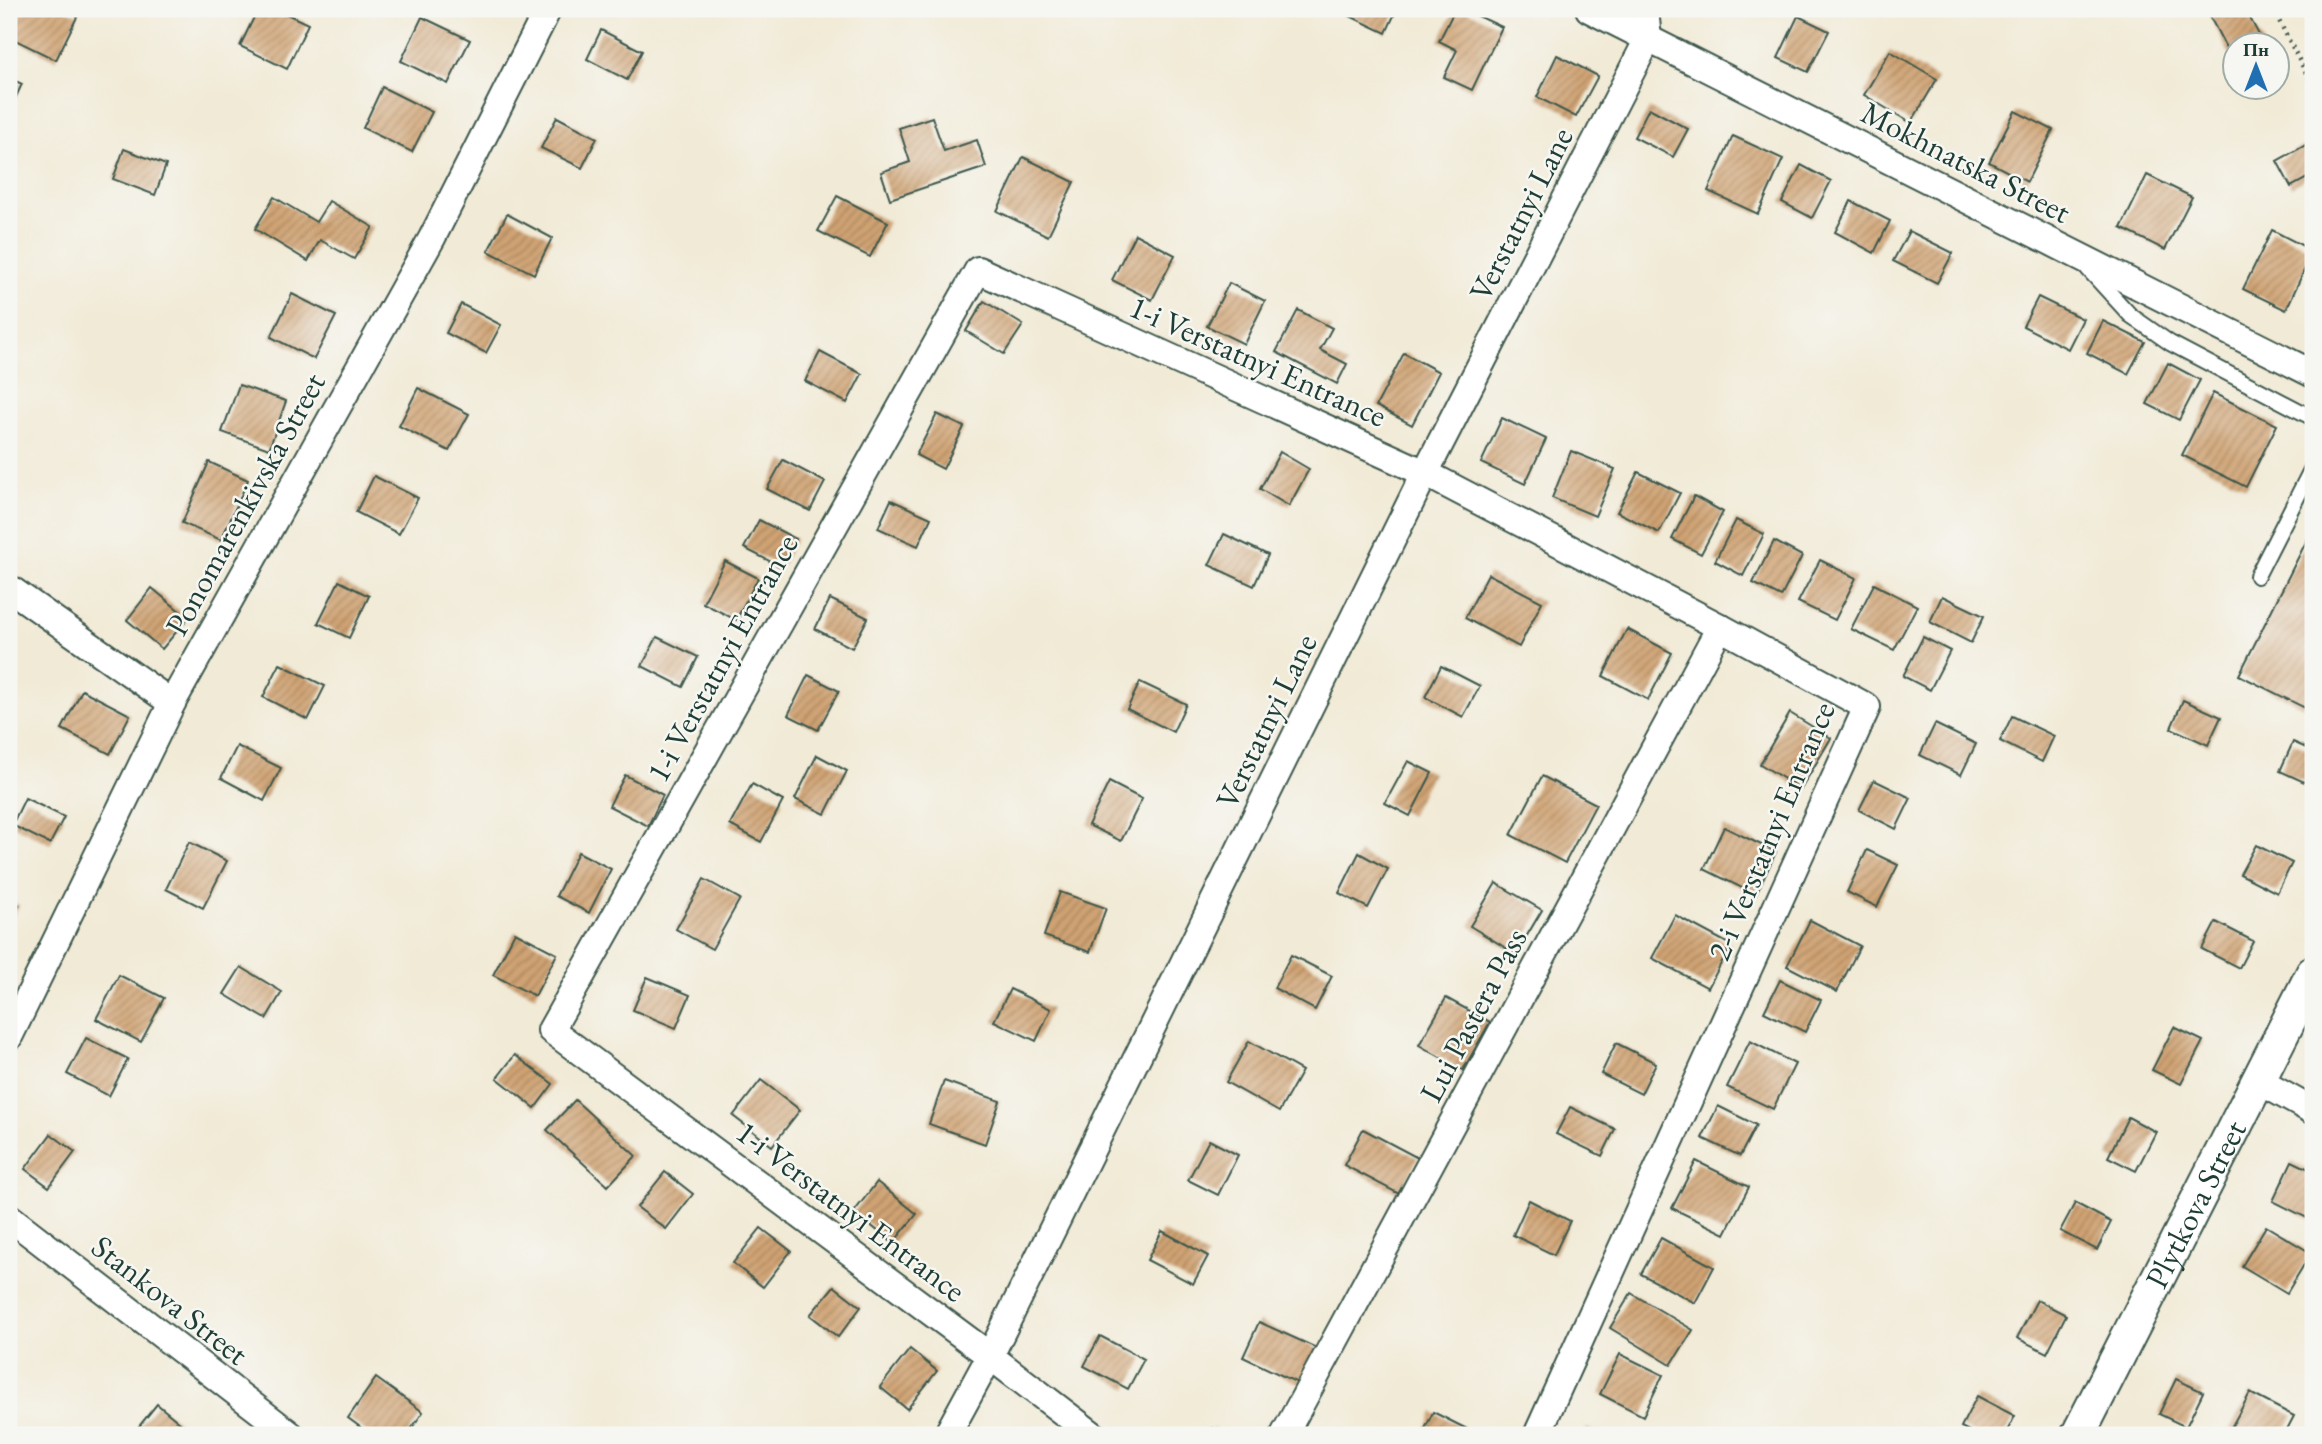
<svg xmlns="http://www.w3.org/2000/svg" width="2322" height="1444" font-family="'EB Garamond',serif">
  <style>
    .building { fill: url(#building-hatch) }
    .lines { fill: none; stroke-linecap: round; stroke-linejoin: round }
    .service-casing { stroke: #3e574c; stroke-width: 18 }
    .minor-casing { stroke: #3e574c; stroke-width: 30 }
    .tertiary-casing { stroke: #3e574c; stroke-width: 37 }
    .path { stroke: #3e574c; stroke-width: 4.5; stroke-dasharray: 2 5; stroke-linecap: butt }
    .service { stroke: #fff; stroke-width: 14 }
    .minor { stroke: #fff; stroke-width: 26 }
    .tertiary { stroke: #fff; stroke-width: 33 }
    .labels { text-anchor: middle; stroke-width: 5; stroke-linejoin: round; paint-order: stroke }
    .street-label { font-size: 32px; fill: #1f3d34; stroke: #f6f6f2 }
  </style>
  <defs>
    <pattern id="building-hatch" width="6" height="6" patternUnits="userSpaceOnUse" patternTransform="scale(1.75)"><rect width="6" height="6" fill="#d0a373"/><path d="M-1 1l2-2M0 6l6-6M5 7l2-2" fill="none" stroke="#a8865f"/></pattern>
  </defs>
  <rect width="100%" height="100%" fill="#f6f6f2"/>
  <filter id="ink" filterUnits="userSpaceOnUse"><feTurbulence type="fractalNoise" baseFrequency=".0143" numOctaves="2"/><feDisplacementMap in="SourceGraphic" scale="14" xChannelSelector="R" yChannelSelector="G"/><feConvolveMatrix kernelMatrix="1 2 1 2 8 2 1 2 1" color-interpolation-filters="sRGB"/></filter>
  <filter id="wash" filterUnits="userSpaceOnUse"><feTurbulence type="fractalNoise" baseFrequency=".00686" numOctaves="4" result="noise"/><feDisplacementMap in="SourceGraphic" scale="28" xChannelSelector="R" yChannelSelector="G"/><feGaussianBlur stdDeviation="1.57" result="paint"/><feColorMatrix in="noise" values="0 0 0 0 0 0 0 0 0 0 0 0 0 0 0 0 0 1.4 0 .05"/><feComposite in="paint" operator="in"/></filter>
  <g filter="url(#wash)">
    <rect width="100%" height="100%" fill="#f1ead6"/>
    <g id="blocks">
      <g class="building">
        <path d="M14 9H66L78 15 56 60 9 37V20Z"/>
        <path d="M258 9H276L308 24 287 69 240 46Z"/>
        <path d="M1335 9H1397L1386 33Z"/>
        <path d="M1455 9H1463L1502 27 1472 90 1444 77 1457 50 1439 41Z"/>
        <path d="M2226 9H2245L2264 44 2234 46V63L2210 17Z"/>
        <path d="M1798 16 1829 31 1808 72 1778 58Z"/>
        <path d="M422 17 470 40 448 84 401 61Z"/>
        <path d="M601 30 642 51 627 80 587 59Z"/>
        <path d="M1890 51 1937 79 1911 123 1864 95Z"/>
        <path d="M1557 55 1598 76 1576 117 1537 97Z"/>
        <path d="M9 78 22 84 9 112Z"/>
        <path d="M382 87 432 112 412 152 363 128Z"/>
        <path d="M1649 108 1688 129 1673 157 1634 137Z"/>
        <path d="M2015 111 2053 130 2027 182 1989 162Z"/>
        <path d="M557 117 597 138 582 168 541 148Z"/>
        <path d="M932 117 944 151 977 140 986 167 890 199 881 172 910 162 899 128Z"/>
        <path d="M1733 136 1783 159 1758 214 1708 191Z"/>
        <path d="M2313 141V175L2291 187 2277 161Z"/>
        <path d="M124 149 166 165 155 195 113 179Z"/>
        <path d="M1023 157 1074 182 1048 236 997 211Z"/>
        <path d="M1801 165 1831 181 1812 218 1782 202Z"/>
        <path d="M2147 175 2192 197 2165 250 2121 228Z"/>
        <path d="M837 196 888 222 870 257 818 231Z"/>
        <path d="M274 197 316 222 329 201 373 227 354 259 320 240 308 261 255 229Z"/>
        <path d="M1851 201 1890 221 1874 253 1835 232Z"/>
        <path d="M507 214 552 238 534 274 488 251Z"/>
        <path d="M2272 230 2313 251 2286 310 2243 289Z"/>
        <path d="M1909 231 1953 253 1937 283 1893 261Z"/>
        <path d="M1135 234 1175 255 1152 300 1112 280Z"/>
        <path d="M1229 283 1265 301 1244 344 1207 326Z"/>
        <path d="M292 294 336 316 314 359 271 337Z"/>
        <path d="M2038 297 2083 319 2068 349 2023 326Z"/>
        <path d="M984 301 1023 325 1004 354 966 331Z"/>
        <path d="M461 304 501 325 486 353 446 333Z"/>
        <path d="M1298 310 1332 328 1320 350 1347 364 1337 384 1276 352Z"/>
        <path d="M2103 321 2145 342 2128 374 2087 353Z"/>
        <path d="M820 352 862 374 847 403 805 381Z"/>
        <path d="M1404 353 1439 372 1412 425 1376 406Z"/>
        <path d="M2168 363 2200 380 2179 420 2147 404Z"/>
        <path d="M239 385 286 401 269 449 222 432Z"/>
        <path d="M418 388 469 414 449 451 399 426Z"/>
        <path d="M2213 393 2277 425 2246 487 2182 455Z"/>
        <path d="M937 414 964 427 943 469 916 455Z"/>
        <path d="M1502 418 1546 439 1525 484 1481 463Z"/>
        <path d="M1571 451 1615 469 1595 516 1552 498Z"/>
        <path d="M1280 452 1309 469 1289 506 1260 489Z"/>
        <path d="M783 460 825 482 810 511 767 489Z"/>
        <path d="M209 462 248 480 221 540 182 523Z"/>
        <path d="M1638 472 1680 493 1659 533 1617 512Z"/>
        <path d="M374 476 418 498 399 534 356 512Z"/>
        <path d="M1694 496 1723 512 1701 554 1672 539Z"/>
        <path d="M891 500 931 518 918 546 878 528Z"/>
        <path d="M759 520 796 539 781 567 744 548Z"/>
        <path d="M1736 520 1764 534 1743 576 1715 561Z"/>
        <path d="M2313 528V712L2239 675Z"/>
        <path d="M1224 534 1268 555 1254 586 1209 565Z"/>
        <path d="M1774 541 1802 556 1781 597 1753 583Z"/>
        <path d="M1820 560 1856 578 1835 620 1798 602Z"/>
        <path d="M725 561 758 578 736 620 703 603Z"/>
        <path d="M1488 574 1542 602 1519 647 1465 618Z"/>
        <path d="M339 581 369 596 349 638 318 623Z"/>
        <path d="M1874 584 1917 606 1894 650 1851 629Z"/>
        <path d="M152 588 188 618 162 649 127 620Z"/>
        <path d="M1942 596 1984 616 1971 643 1930 622Z"/>
        <path d="M830 599 868 618 852 648 815 629Z"/>
        <path d="M1627 629 1672 653 1648 700 1603 676Z"/>
        <path d="M657 637 698 657 683 687 642 666Z"/>
        <path d="M1923 637 1950 651 1930 690 1903 676Z"/>
        <path d="M280 664 325 686 308 720 263 697Z"/>
        <path d="M1441 666 1480 686 1463 717 1425 697Z"/>
        <path d="M808 675 839 691 818 730 788 715Z"/>
        <path d="M1140 682 1186 704 1173 732 1127 709Z"/>
        <path d="M82 690 130 715 110 754 62 729Z"/>
        <path d="M2183 700 2221 717 2208 745 2171 728Z"/>
        <path d="M1790 713 1831 738 1801 789 1760 764Z"/>
        <path d="M2012 716 2054 736 2042 762 2000 741Z"/>
        <path d="M1935 724 1976 744 1961 775 1920 755Z"/>
        <path d="M2293 742 2313 751V786L2280 771Z"/>
        <path d="M237 746 281 768 264 801 221 778Z"/>
        <path d="M817 755 847 771 825 814 795 799Z"/>
        <path d="M1408 761 1432 773 1410 816 1385 803Z"/>
        <path d="M625 775 663 795 648 826 609 806Z"/>
        <path d="M1542 776 1596 804 1565 863 1511 835Z"/>
        <path d="M1874 780 1911 798 1896 829 1859 810Z"/>
        <path d="M1109 782 1142 799 1121 841 1088 825Z"/>
        <path d="M752 784 783 801 761 842 730 825Z"/>
        <path d="M25 798 64 817 50 844 12 825Z"/>
        <path d="M1724 827 1776 852 1756 895 1704 869Z"/>
        <path d="M189 842 227 861 203 908 166 889Z"/>
        <path d="M2256 845 2292 863 2277 893 2240 874Z"/>
        <path d="M1867 850 1898 865 1877 907 1847 892Z"/>
        <path d="M578 852 611 869 589 913 556 896Z"/>
        <path d="M1359 853 1388 869 1368 908 1339 893Z"/>
        <path d="M704 879 740 899 712 949 676 929Z"/>
        <path d="M1496 883 1542 910 1516 954 1470 926Z"/>
        <path d="M1060 892 1106 908 1090 952 1044 936Z"/>
        <path d="M9 900 19 905 9 926Z"/>
        <path d="M1675 915 1731 945 1708 988 1652 958Z"/>
        <path d="M1810 920 1860 946 1837 992 1787 966Z"/>
        <path d="M2216 922 2253 941 2239 968 2202 949Z"/>
        <path d="M515 932 557 954 535 996 493 975Z"/>
        <path d="M1291 955 1332 976 1315 1010 1274 988Z"/>
        <path d="M241 967 282 992 266 1019 224 994Z"/>
        <path d="M119 975 164 998 141 1042 96 1019Z"/>
        <path d="M647 977 690 995 676 1028 633 1010Z"/>
        <path d="M1780 980 1821 1000 1805 1032 1764 1012Z"/>
        <path d="M1010 989 1051 1009 1036 1041 994 1021Z"/>
        <path d="M1446 998 1490 1022 1463 1070 1419 1045Z"/>
        <path d="M2174 1027 2203 1041 2181 1084 2152 1070Z"/>
        <path d="M86 1038 128 1059 109 1096 67 1074Z"/>
        <path d="M1249 1041 1302 1071 1279 1112 1226 1082Z"/>
        <path d="M1750 1041 1795 1064 1773 1109 1727 1087Z"/>
        <path d="M1616 1043 1656 1063 1641 1094 1601 1074Z"/>
        <path d="M515 1055 553 1084 535 1108 497 1078Z"/>
        <path d="M761 1080 800 1110 772 1146 733 1116Z"/>
        <path d="M944 1081 1000 1101 985 1144 929 1124Z"/>
        <path d="M575 1100 636 1156 608 1186 547 1130Z"/>
        <path d="M1718 1106 1756 1125 1740 1156 1702 1138Z"/>
        <path d="M1570 1107 1615 1129 1602 1156 1556 1134Z"/>
        <path d="M2128 1117 2156 1132 2136 1171 2108 1157Z"/>
        <path d="M1363 1129 1418 1158 1399 1194 1344 1165Z"/>
        <path d="M51 1134 75 1152 49 1187 25 1169Z"/>
        <path d="M1209 1140 1238 1155 1218 1195 1188 1180Z"/>
        <path d="M1696 1161 1749 1187 1725 1234 1672 1208Z"/>
        <path d="M2292 1161 2313 1171V1221L2273 1201Z"/>
        <path d="M665 1172 693 1194 666 1229 637 1207Z"/>
        <path d="M877 1182 917 1214 893 1243 854 1212Z"/>
        <path d="M1529 1200 1570 1221 1554 1255 1513 1235Z"/>
        <path d="M2075 1203 2111 1222 2097 1250 2060 1231Z"/>
        <path d="M2266 1226 2311 1253 2287 1293 2242 1266Z"/>
        <path d="M761 1228 791 1251 763 1287 733 1263Z"/>
        <path d="M1162 1231 1208 1256 1193 1284 1147 1260Z"/>
        <path d="M1661 1238 1714 1267 1695 1303 1641 1274Z"/>
        <path d="M834 1286 861 1307 838 1337 810 1315Z"/>
        <path d="M1631 1293 1693 1330 1671 1365 1610 1328Z"/>
        <path d="M2037 1300 2066 1315 2047 1353 2017 1338Z"/>
        <path d="M1259 1322 1321 1350 1304 1386 1243 1357Z"/>
        <path d="M1100 1336 1144 1359 1128 1389 1084 1366Z"/>
        <path d="M910 1349 937 1371 907 1409 880 1387Z"/>
        <path d="M1620 1354 1663 1375 1643 1416 1600 1394Z"/>
        <path d="M376 1378 423 1412 407 1435H371L348 1418Z"/>
        <path d="M2176 1379 2203 1392 2186 1427 2159 1414Z"/>
        <path d="M2250 1393 2294 1416 2284 1435H2227Z"/>
        <path d="M1977 1396 2015 1416 2005 1435H1977L1961 1427Z"/>
        <path d="M157 1404 187 1429 182 1435H132Z"/>
        <path d="M1433 1412 1479 1435H1422Z"/>
        <path d="M1213 1428 1225 1435H1209Z"/>
        <path d="M1587 1428 1603 1435H1584Z"/>
      </g>
    </g>
  </g>
  <g filter="url(#ink)">
    <use href="#blocks" fill-opacity="0" stroke="#3e574c" stroke-width="2"/>
    <g class="lines">
      <defs>
        <g id="service">
          <path d="M2088 269 2130 315 2170 343 2313 418"/>
          <path d="M2257 576 2313 466"/>
        </g>
        <g id="minor">
          <path d="M1589 9 2313 374"/>
          <path d="M9 588 172 703"/>
          <path d="M9 1037 172 703 432 238 548 9"/>
          <path d="M2259 1081 2313 1111"/>
          <path d="M9 1217 291 1435"/>
          <path d="M947 1435 990 1356 1425 473 1648 39 1645 9"/>
          <path d="M1093 1435 990 1356 551 1030 978 270 1425 473 1720 627 1867 707 1537 1435"/>
          <path d="M1284 1435 1720 627"/>
        </g>
        <g id="tertiary">
          <path id="s1" d="M2078 1435 2313 973"/>
        </g>
      </defs>
      <use href="#service" class="service-casing"/>
      <use href="#minor" class="minor-casing"/>
      <use href="#tertiary" class="tertiary-casing"/>
      <path class="path" d="M2273 9 2313 87"/>
      <use href="#service" class="service"/>
      <use href="#minor" class="minor"/>
      <use href="#tertiary" class="tertiary"/>
    </g>
  </g>
  <g class="labels">
    <g class="street-label">
      <text transform="translate(1966 162) rotate(27)" y="11">Mokhnatska Street</text>
      <text transform="translate(1521 214) rotate(-63)" y="11">Verstatnyi Lane</text>
      <text transform="translate(1258 361) rotate(24)" y="11">1-i Verstatnyi Entrance</text>
      <text transform="translate(245 504) rotate(-61)" y="11">Ponomarenkivska Street</text>
      <text transform="translate(722 658) rotate(-61)" y="11">1-i Verstatnyi Entrance</text>
      <text transform="translate(1266 721) rotate(-64)" y="11">Verstatnyi Lane</text>
      <text transform="translate(1771 831) rotate(-67)" y="11">2-i Verstatnyi Entrance</text>
      <text transform="translate(1473 1015) rotate(-62)" y="11">Lui Pastera Pass</text>
      <text dy="11" stroke="none"><textPath href="#s1" startOffset="259">Plytkova Street</textPath></text>
      <text transform="translate(851 1211) rotate(37)" y="11">1-i Verstatnyi Entrance</text>
      <text transform="translate(170 1300) rotate(38)" y="11">Stankova Street</text>
    </g>
  </g>
  <rect width="2322" height="1444" fill="none" stroke="#f6f6f2" stroke-width="35"/>
  <g transform="translate(2256 66)"><circle r="33" fill="#f6f6f2" stroke="#a0aca6" stroke-width="2"/>
  <path d="M0-5L12 26L0 18L-12 26Z" fill="#1f6fb2"/>
  <text y="-10" font-size="19" font-weight="bold" text-anchor="middle" fill="#1f3d34">Пн</text>
  </g>
</svg>
